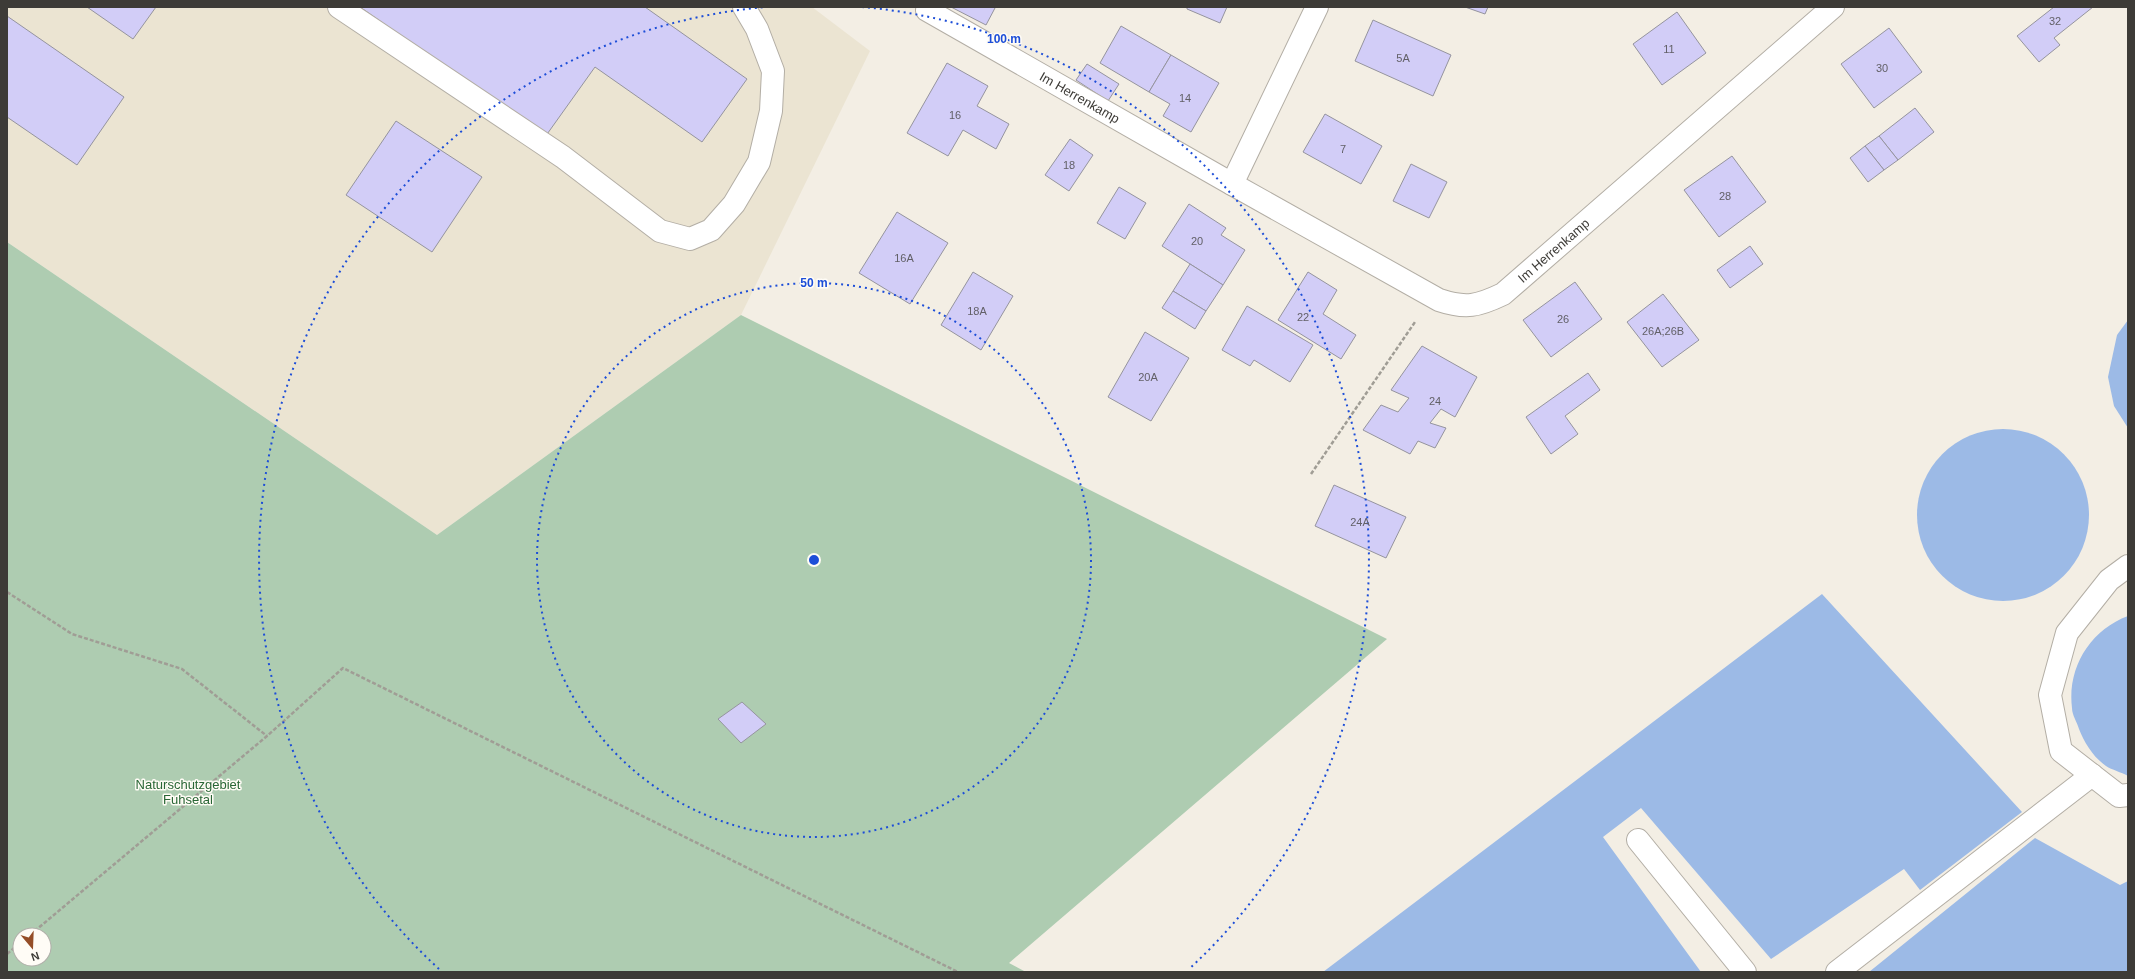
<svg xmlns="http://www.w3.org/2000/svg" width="2135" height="979" font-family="Arial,sans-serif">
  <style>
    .built { fill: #ebe4d2 }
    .green { fill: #aeccb1; fill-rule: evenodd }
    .water { fill: #9cbae6 }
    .building { fill: #d2cdf7; stroke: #95949e }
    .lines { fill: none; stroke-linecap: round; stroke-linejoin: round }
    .service-casing { stroke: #b3aea5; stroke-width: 24 }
    .minor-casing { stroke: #b3aea5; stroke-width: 24 }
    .path { stroke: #a09d95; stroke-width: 2.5; stroke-dasharray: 4 2; stroke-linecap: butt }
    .service { stroke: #fff; stroke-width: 22 }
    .minor { stroke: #fff; stroke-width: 22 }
    .ring { fill: none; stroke: #1d4ed8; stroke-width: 2; stroke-dasharray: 2 4 }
    .labels { text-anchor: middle; stroke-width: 3; stroke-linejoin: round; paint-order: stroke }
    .number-label { font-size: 11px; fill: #626067 }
    .street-label { font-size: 13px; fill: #3d3b37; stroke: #fffcf6 }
    .park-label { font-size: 13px; fill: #296635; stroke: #fffcf6 }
    .centre { fill: #1d4ed8; stroke: #fffcf6; stroke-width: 2 }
    .ring-label { font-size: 12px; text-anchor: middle; font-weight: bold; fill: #1d4ed8; stroke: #fffcf6; stroke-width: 3; stroke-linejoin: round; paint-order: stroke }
  </style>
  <rect width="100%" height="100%" fill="#f3eee4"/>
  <path class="built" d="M7 7H812L870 51 741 315 437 535 7 242Z"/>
  <path class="green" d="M7 242 437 535 741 315 1387 639 1009 963 1026 972H7ZM20 935H44V959H20Z"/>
  <g class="water">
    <path d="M2128 320V428L2114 406 2108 377 2117 335Z"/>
    <circle cx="2003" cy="515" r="86"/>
    <path d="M1822 594 2022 812 1920 890 1904 869 1771 959 1641 808 1603 837 1701 972H1323Z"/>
    <path d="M2128 616V776C2121 772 2112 770 2106 766 2093 757 2084 742 2079 729 2077 722 2072 715 2072 708 2067 668 2090 630 2128 616Z"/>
    <path d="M2035 838 2120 885 2128 881V972H1869Z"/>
  </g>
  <g class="building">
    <path d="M87 7H156L133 39Z"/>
    <path d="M360 7H645L747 79 702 142 595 67 545 137Z"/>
    <path d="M951 7H994L995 8 986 25Z"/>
    <path d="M1187 7H1227L1220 23 1187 9Z"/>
    <path d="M1465 7H1488L1485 14Z"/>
    <path d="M2054 7H2093L2054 38 2060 45 2039 62 2017 36Z"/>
    <path d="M1677 12 1706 53 1662 85 1633 44Z"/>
    <path d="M7 16 124 97 77 165 7 117Z"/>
    <path d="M1373 20 1451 55 1433 96 1355 61Z"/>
    <path d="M1121 26 1171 55 1149 92 1100 63Z"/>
    <path d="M1889 28 1922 72 1874 108 1841 64Z"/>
    <path d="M1171 55 1219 83 1191 132 1163 116 1170 104 1149 92Z"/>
    <path d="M947 63 988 86 977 106 1009 124 996 149 963 130 948 156 907 133Z"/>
    <path d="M1087 64 1119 84 1108 101 1076 80Z"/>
    <path d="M1915 108 1934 132 1898 160 1879 136Z"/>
    <path d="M1325 114 1382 146 1361 184 1303 152Z"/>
    <path d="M396 121 482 177 432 252 346 195Z"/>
    <path d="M1879 136 1898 160 1884 170 1865 146Z"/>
    <path d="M1070 139 1093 155 1069 191 1045 175Z"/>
    <path d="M1865 146 1884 170 1868 182 1850 158Z"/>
    <path d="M1732 156 1766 202 1719 237 1684 190Z"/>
    <path d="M1411 164 1447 182 1429 218 1393 201Z"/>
    <path d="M1119 187 1146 203 1125 239 1097 223Z"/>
    <path d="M1189 204 1226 228 1221 235 1245 250 1223 285 1162 246Z"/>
    <path d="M897 212 948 243 910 304 859 273Z"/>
    <path d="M1750 246 1763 264 1730 288 1717 270Z"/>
    <path d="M1190 264 1223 285 1206 311 1173 291Z"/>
    <path d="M973 272 1013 296 981 350 941 325Z"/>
    <path d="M1308 272 1337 290 1323 314 1356 335 1341 359 1278 320Z"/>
    <path d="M1575 282 1602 319 1551 357 1523 320Z"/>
    <path d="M1173 291 1206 311 1195 329 1162 308Z"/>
    <path d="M1663 294 1699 340 1662 367 1627 322Z"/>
    <path d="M1247 306 1313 345 1290 382 1254 360 1250 366 1222 350Z"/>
    <path d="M1145 332 1189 358 1151 421 1108 397Z"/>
    <path d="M1422 346 1477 377 1455 417 1441 409 1430 423 1446 428 1435 448 1418 441 1410 454 1363 430 1381 405 1398 412 1409 398 1391 390Z"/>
    <path d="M1588 373 1600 390 1565 416 1578 434 1551 454 1526 417Z"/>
    <path d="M1334 485 1406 517 1386 558 1315 526Z"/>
    <path d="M742 702 766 724 741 743 718 719Z"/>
  </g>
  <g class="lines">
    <defs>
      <g id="service">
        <path d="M339 7 563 157 660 231 690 239 711 230 734 204 759 162 771 111 773 71 757 29 744 7"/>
        <path id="s1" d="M927 10 1232 184"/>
        <path d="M2128 566 2109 580 2067 633 2050 695 2061 751 2119 796 2128 795"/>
        <path d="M1638 840 1745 972"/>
        <path d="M1837 972 2092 775"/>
      </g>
      <g id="minor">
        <path id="s2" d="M1317 7 1232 184 1439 300C1466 309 1478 306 1503 294L1833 7"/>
      </g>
    </defs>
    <use href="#service" class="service-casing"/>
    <use href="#minor" class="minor-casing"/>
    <g class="path">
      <path d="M1311 474 1415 322"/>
      <path d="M7 592 72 634 182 669 267 736"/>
      <path d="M30 935 267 736 343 668 958 972"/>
      <path d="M7 954 20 943"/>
    </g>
    <use href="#service" class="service"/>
    <use href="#minor" class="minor"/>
  </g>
  <g class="ring">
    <circle cx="814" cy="560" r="277"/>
    <path d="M439 969A555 555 0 0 1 766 7M862 7A555 555 0 0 1 1189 969"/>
  </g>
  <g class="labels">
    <g class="number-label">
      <text x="2055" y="25">32</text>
      <text x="1669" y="53">11</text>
      <text x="1403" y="62">5A</text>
      <text x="1882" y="72">30</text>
      <text x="1185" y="102">14</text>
      <text x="955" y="119">16</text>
      <text x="1343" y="153">7</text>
      <text x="1069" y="169">18</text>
      <text x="1725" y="200">28</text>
      <text x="1197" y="245">20</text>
      <text x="904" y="262">16A</text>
      <text x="977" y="315">18A</text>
      <text x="1303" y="321">22</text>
      <text x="1563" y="323">26</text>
      <text x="1663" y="335">26A;26B</text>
      <text x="1148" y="381">20A</text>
      <text x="1435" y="405">24</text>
      <text x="1360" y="526">24A</text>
    </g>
    <g class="street-label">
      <text dy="5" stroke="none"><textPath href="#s1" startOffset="176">Im Herrenkamp</textPath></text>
      <text dy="5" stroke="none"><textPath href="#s2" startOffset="567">Im Herrenkamp</textPath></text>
    </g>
    <g class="park-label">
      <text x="188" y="789">Naturschutzgebiet<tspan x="188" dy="15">Fuhsetal</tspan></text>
    </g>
  </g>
  <circle cx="814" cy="560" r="6" class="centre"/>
  <g class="ring-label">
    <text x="1004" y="43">100 m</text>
    <text x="814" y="287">50 m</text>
  </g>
  <rect width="2135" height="979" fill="none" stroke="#3d3b37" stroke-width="16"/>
  <g transform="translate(32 947) rotate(161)"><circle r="19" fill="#fffcf6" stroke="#b1afaa"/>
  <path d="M0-3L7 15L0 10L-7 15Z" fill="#954e28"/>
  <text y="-6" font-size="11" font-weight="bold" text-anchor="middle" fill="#3d3b37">N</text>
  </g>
</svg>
